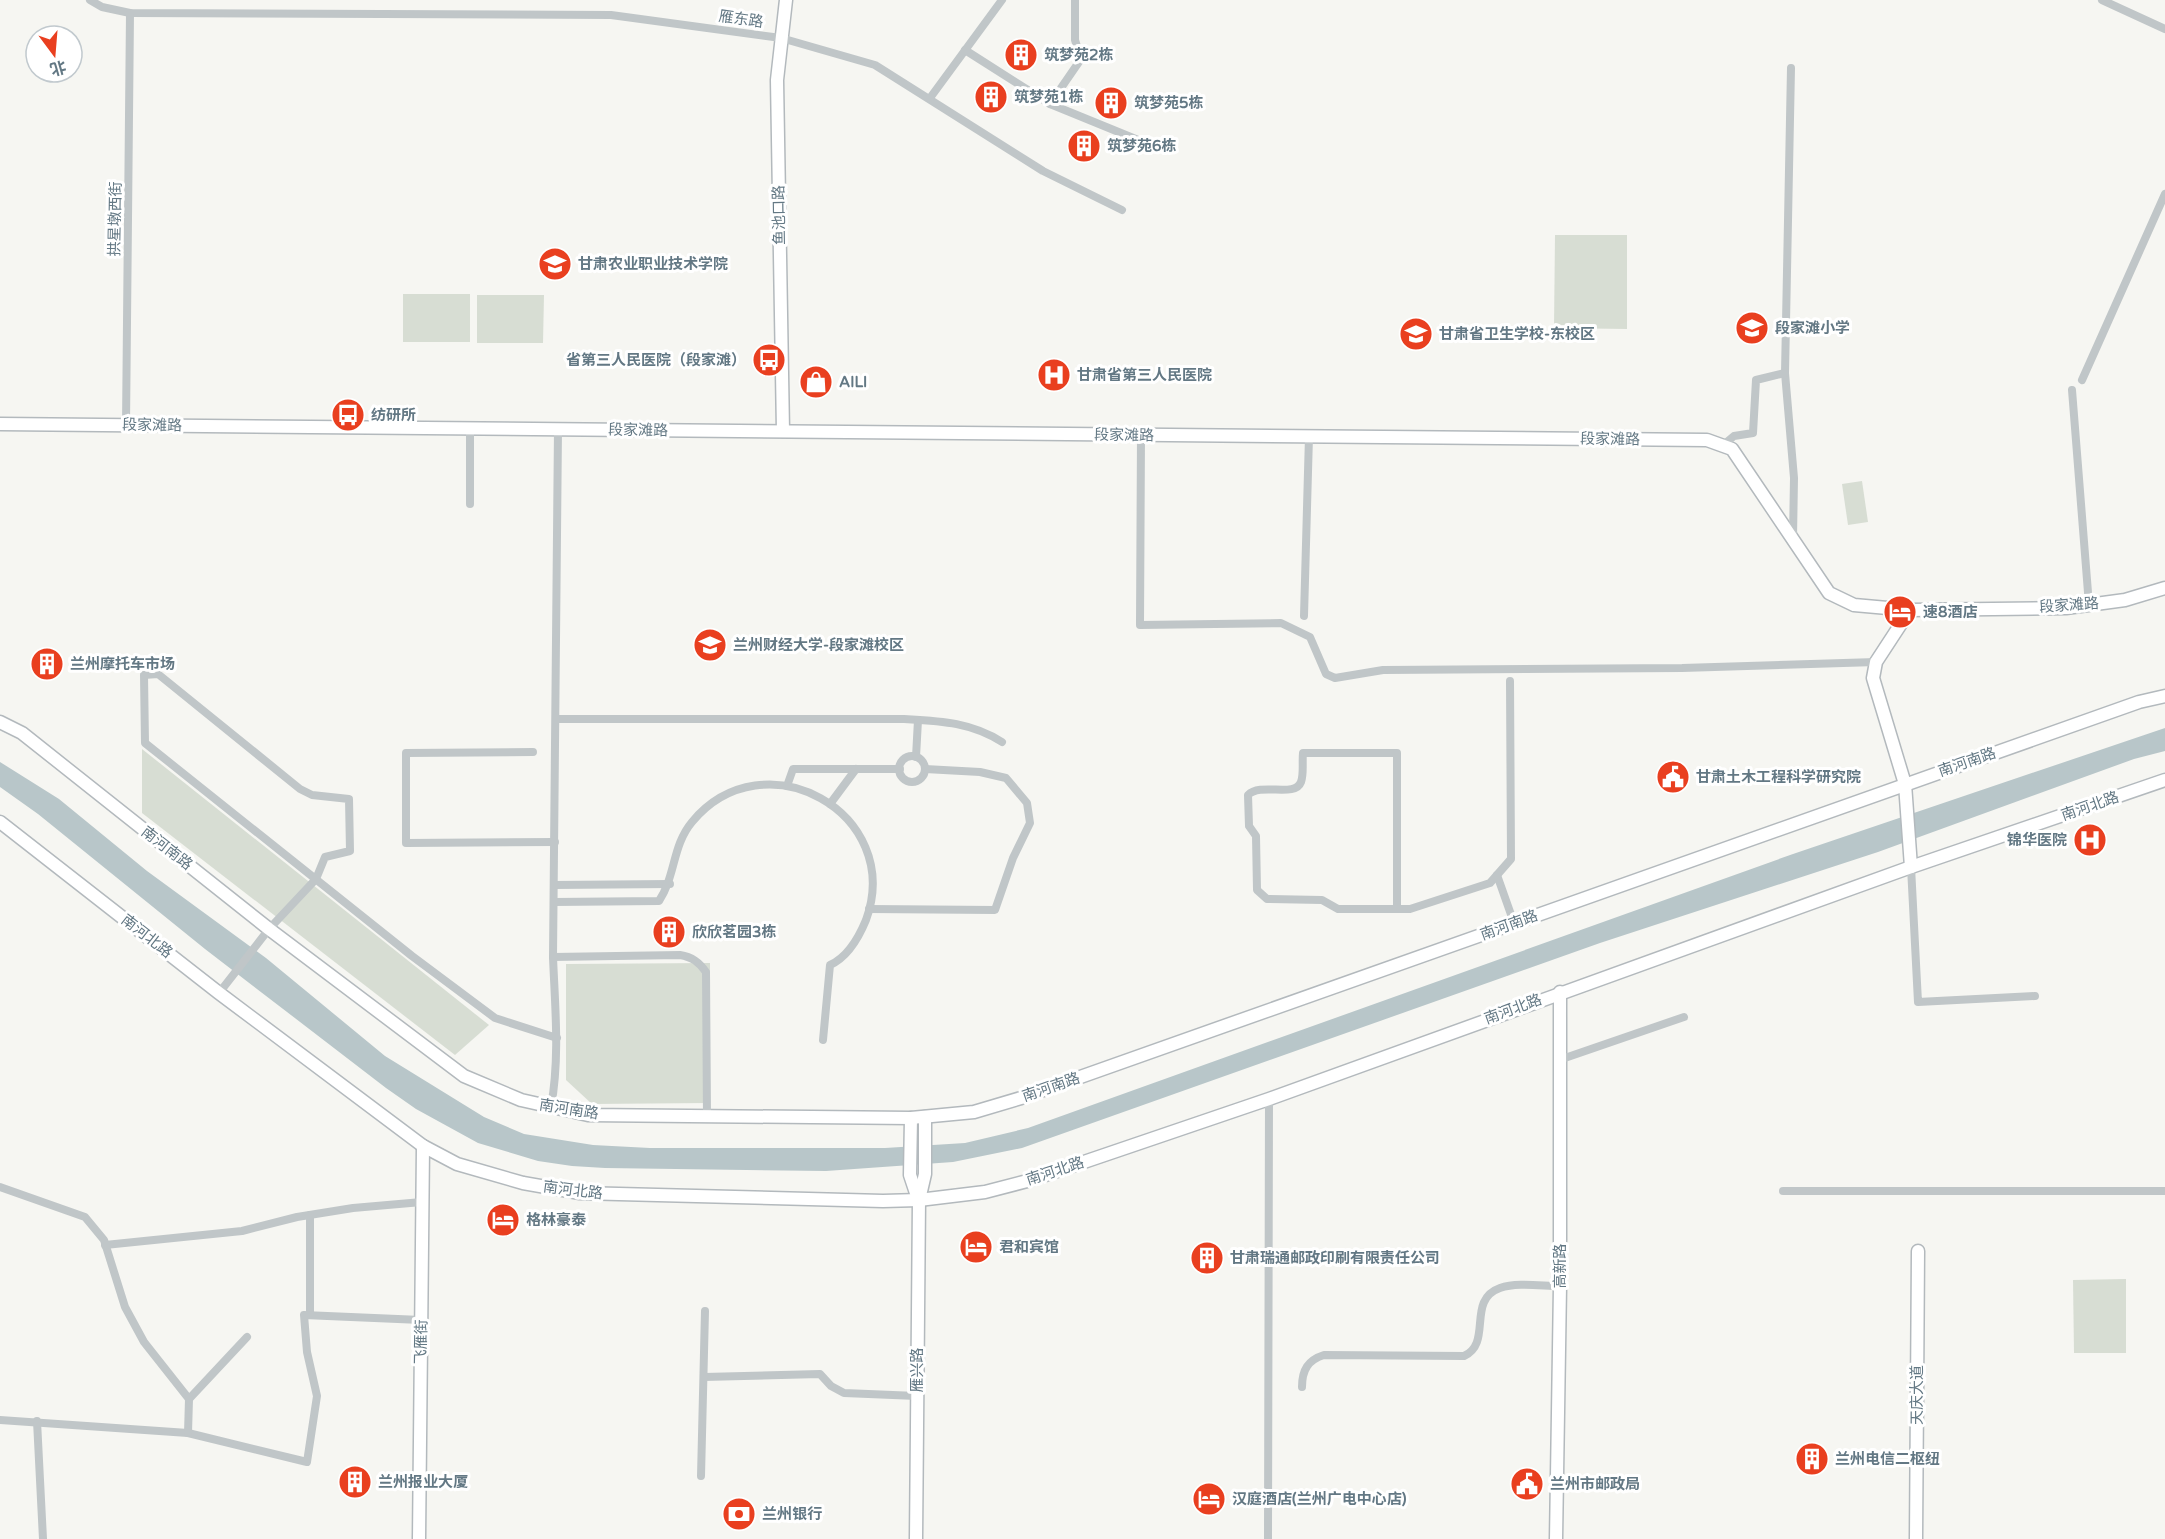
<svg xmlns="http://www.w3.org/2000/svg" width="2165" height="1539" font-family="'Varela Round','Noto Sans SC',sans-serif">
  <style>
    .green { fill: #d7ddd3 }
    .water { fill: #b8c6c9 }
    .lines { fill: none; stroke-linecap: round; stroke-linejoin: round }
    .secondary-casing { stroke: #b3b9bd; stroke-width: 15 }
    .street { stroke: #c0c6c8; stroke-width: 8 }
    .secondary { stroke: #fff; stroke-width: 12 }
    .labels { text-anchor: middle; stroke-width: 6; stroke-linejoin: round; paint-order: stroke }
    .street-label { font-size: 15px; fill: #637884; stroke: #fff }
    .poi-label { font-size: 15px; font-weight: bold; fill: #637884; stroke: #fff; text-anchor: start }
  </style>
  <rect width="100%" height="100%" fill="#f6f6f2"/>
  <g class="green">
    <path d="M1555 235H1627V329L1554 328Z"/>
    <rect x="403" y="294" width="67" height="48"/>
    <path d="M477 295H544L543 343H477Z"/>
    <path d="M1862 481 1868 522 1848 525 1842 484Z"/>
    <path d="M142 749 489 1025 455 1055 142 813Z"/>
    <path d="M710 963V1103L592 1104 566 1080V964Z"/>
    <path d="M2126 1279V1353H2074L2073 1280Z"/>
  </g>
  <path class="water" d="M2165 728V751L2134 759 1878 852 1600 943 1022 1148 953 1162 826 1171 605 1168 572 1166 538 1161 478 1143 416 1109 386 1088 205 949 38 814 0 787V762L59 799 147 871 266 958 385 1056 484 1117 524 1134 593 1145 650 1148H885L965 1143 1028 1128 1793 854Z"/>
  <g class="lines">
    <defs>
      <g id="secondary">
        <path d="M0 424 1707 440 1732 449 1829 593 1854 605 1910 610 2066 608 2125 600 2165 588"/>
        <path d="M783 431 777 80 786 0"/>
        <path d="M1910 610 1876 662 1873 678 1905 784 1911 867"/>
        <path d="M0 722 22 733 269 929 464 1076 521 1100 588 1115 911 1118 974 1112 1021 1098 2139 702 2165 696"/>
        <path d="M0 822 219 993 423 1146 457 1164 523 1183 580 1193 883 1201 919 1200 985 1192 1031 1180 1269 1099 1911 867 2165 780"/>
        <path d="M911 1118 910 1175 918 1199"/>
        <path d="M419 1539 423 1146"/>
        <path d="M916 1539 919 1200 925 1174V1117"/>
        <path d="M1556 1539 1560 1286V992"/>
        <path d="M1916 1539 1918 1251"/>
      </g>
    </defs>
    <use href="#secondary" class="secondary-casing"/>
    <g class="street">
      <path d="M90 0 102 7 130 13 611 15 781 38 875 65 1043 171 1122 210"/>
      <path d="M2102 0 2165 29"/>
      <path d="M965 50 1050 104 1148 144"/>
      <path d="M1791 68 1785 373 1794 478 1793 538"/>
      <path d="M930 98 1002 0"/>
      <path d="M1050 104 1081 59 1075 40V0"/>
      <path d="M2082 380 2165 194"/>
      <path d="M2072 390 2089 605"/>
      <path d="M126 425 130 13"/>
      <path d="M470 428V504"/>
      <path d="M1141 435 1140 625 1281 623 1310 637 1326 674 1335 678 1383 670 1682 668 1876 662"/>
      <path d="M1722 446 1734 436 1753 433 1756 380 1785 373"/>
      <path d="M1304 616 1309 436"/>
      <path d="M556 719H904C940 721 971 722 1002 742"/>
      <path d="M533 752 406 753V843L555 842"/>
      <circle cx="912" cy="769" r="13"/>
      <path d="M916 757 918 720"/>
      <path d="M787 786 793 769H900"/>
      <path d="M830 804 856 769"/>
      <path d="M1911 867 1918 1002 2035 996"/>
      <path d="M1497 875 1514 923"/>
      <path d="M554 885 670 884"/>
      <path d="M554 902 659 901C676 875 672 846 692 822 764 735 905 813 866 920 859 937 848 957 830 965L823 1040"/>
      <path d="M869 909 995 910 1013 858 1030 823 1027 803 1006 778 980 772 925 769"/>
      <path d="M1397 909V753H1303C1302 762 1304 774 1301 782 1295 798 1261 782 1248 795L1249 826 1256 836 1257 890 1267 899 1322 900 1338 909H1410L1490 883 1511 859 1510 681"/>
      <path d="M553 957 680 955C692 957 699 962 706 972L707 1116"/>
      <path d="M219 993 269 929 316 879 325 857 350 851 349 799 312 795 300 789 158 674 144 675 145 743 412 956 495 1018 557 1038"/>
      <path d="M1559 1060 1684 1017"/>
      <path d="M551 1107C560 1057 555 1007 553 957L558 429"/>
      <path d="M0 1187 85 1217 104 1240 125 1307 144 1342 189 1399"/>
      <path d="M1783 1191H2165"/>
      <path d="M105 1245 242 1231 297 1217 353 1208 422 1202"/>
      <path d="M310 1314V1215"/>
      <path d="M704 1377 820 1374 831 1386 844 1393 917 1396"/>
      <path d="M1302 1387C1302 1370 1308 1360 1324 1355L1464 1356C1493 1343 1466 1300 1500 1288 1517 1282 1542 1286 1560 1286"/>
      <path d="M0 1420 188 1433 307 1462 317 1396 307 1352 304 1315 421 1320"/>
      <path d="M37 1421 43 1539"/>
      <path d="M188 1433 189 1399 247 1337"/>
      <path d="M701 1476 705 1311"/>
      <path d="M1268 1539 1269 1099"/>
    </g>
    <use href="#secondary" class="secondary"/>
  </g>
  <defs>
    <symbol id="building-disc" viewBox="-11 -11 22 22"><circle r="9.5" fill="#e93f1f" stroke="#fff"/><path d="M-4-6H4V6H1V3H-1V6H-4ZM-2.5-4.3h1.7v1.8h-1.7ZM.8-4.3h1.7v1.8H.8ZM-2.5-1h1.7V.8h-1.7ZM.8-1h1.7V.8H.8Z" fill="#fff"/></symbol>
    <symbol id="university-disc" viewBox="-11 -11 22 22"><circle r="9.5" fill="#e93f1f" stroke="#fff"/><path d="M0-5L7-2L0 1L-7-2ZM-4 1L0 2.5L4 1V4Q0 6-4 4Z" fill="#fff"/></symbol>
    <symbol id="school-disc" viewBox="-11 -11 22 22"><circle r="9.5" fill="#e93f1f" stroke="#fff"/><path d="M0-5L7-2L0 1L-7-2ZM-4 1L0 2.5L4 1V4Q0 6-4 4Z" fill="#fff"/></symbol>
    <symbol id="bus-disc" viewBox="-11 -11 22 22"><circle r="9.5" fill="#e93f1f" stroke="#fff"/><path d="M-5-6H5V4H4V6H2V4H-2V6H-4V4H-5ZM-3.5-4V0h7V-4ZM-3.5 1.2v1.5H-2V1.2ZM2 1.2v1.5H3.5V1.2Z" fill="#fff"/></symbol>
    <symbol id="hospital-disc" viewBox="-11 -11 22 22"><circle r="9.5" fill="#e93f1f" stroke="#fff"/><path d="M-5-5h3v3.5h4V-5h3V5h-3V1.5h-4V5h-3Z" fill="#fff"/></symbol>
    <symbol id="shop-disc" viewBox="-11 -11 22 22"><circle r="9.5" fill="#e93f1f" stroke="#fff"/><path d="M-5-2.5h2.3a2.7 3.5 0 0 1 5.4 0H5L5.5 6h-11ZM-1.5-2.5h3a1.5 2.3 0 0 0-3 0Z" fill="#fff"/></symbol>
    <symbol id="hotel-disc" viewBox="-11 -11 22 22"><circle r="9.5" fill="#e93f1f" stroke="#fff"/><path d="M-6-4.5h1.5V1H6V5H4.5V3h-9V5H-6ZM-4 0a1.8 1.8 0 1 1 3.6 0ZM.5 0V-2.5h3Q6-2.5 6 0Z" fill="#fff"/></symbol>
    <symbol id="civic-disc" viewBox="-11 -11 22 22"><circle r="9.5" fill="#e93f1f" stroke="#fff"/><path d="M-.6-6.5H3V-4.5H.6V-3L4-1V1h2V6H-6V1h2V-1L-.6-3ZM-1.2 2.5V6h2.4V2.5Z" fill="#fff"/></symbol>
    <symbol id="bank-disc" viewBox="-11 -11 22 22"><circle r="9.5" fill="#e93f1f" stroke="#fff"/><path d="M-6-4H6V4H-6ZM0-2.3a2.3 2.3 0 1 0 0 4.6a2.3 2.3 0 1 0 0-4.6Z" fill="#fff"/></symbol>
  </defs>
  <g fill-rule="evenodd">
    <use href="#building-disc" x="1002" y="36" width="38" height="38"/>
    <use href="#building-disc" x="972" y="78" width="38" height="38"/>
    <use href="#building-disc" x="1092" y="84" width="38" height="38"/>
    <use href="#building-disc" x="1065" y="127" width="38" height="38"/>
    <use href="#university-disc" x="536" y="245" width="38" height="38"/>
    <use href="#school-disc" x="1733" y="309" width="38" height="38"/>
    <use href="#university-disc" x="1397" y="315" width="38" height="38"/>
    <use href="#bus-disc" x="750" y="341" width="38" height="38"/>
    <use href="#hospital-disc" x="1035" y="356" width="38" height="38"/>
    <use href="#shop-disc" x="797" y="363" width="38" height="38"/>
    <use href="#bus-disc" x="329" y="396" width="38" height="38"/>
    <use href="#hotel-disc" x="1881" y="593" width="38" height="38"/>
    <use href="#university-disc" x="691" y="626" width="38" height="38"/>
    <use href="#building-disc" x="28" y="645" width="38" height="38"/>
    <use href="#civic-disc" x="1654" y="758" width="38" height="38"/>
    <use href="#hospital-disc" x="2071" y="821" width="38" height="38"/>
    <use href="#building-disc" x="650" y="913" width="38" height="38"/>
    <use href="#hotel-disc" x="484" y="1201" width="38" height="38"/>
    <use href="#hotel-disc" x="957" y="1228" width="38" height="38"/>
    <use href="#building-disc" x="1188" y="1239" width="38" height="38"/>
    <use href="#building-disc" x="1793" y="1440" width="38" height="38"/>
    <use href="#building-disc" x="336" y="1463" width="38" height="38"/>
    <use href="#civic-disc" x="1508" y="1465" width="38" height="38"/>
    <use href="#hotel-disc" x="1190" y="1480" width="38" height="38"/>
    <use href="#bank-disc" x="720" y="1495" width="38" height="38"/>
  </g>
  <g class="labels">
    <g class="street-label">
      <text transform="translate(741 19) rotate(8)" y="5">雁东路</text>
      <text transform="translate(779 215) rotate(-91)" y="5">鱼池口路</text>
      <text transform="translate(115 219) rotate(-89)" y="5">拱星墩西街</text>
      <text transform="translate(152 425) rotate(1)" y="5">段家滩路</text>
      <text transform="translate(638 430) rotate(1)" y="5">段家滩路</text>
      <text transform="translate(1124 435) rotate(1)" y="5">段家滩路</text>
      <text transform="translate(1610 439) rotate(1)" y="5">段家滩路</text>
      <text transform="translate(2069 605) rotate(-4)" y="5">段家滩路</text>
      <text transform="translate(1967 762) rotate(-19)" y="5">南河南路</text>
      <text transform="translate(2090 806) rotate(-19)" y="5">南河北路</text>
      <text transform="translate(167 848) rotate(38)" y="5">南河南路</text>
      <text transform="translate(1509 925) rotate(-20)" y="5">南河南路</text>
      <text transform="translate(147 936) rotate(38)" y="5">南河北路</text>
      <text transform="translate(1513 1009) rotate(-20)" y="5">南河北路</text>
      <text transform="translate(1051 1087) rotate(-19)" y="5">南河南路</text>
      <text transform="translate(569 1109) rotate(9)" y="5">南河南路</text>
      <text transform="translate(1055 1171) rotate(-18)" y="5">南河北路</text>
      <text transform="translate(573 1190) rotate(7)" y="5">南河北路</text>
      <text transform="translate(1560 1266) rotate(-90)" y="5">高新路</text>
      <text transform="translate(421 1342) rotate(-89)" y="5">飞雁街</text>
      <text transform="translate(917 1370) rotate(-90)" y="5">雁兴路</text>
      <text transform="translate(1917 1395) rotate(-90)" y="5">天庆大道</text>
    </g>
    <g class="poi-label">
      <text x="1044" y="60">筑梦苑2栋</text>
      <text x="1014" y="102">筑梦苑1栋</text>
      <text x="1134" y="108">筑梦苑5栋</text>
      <text x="1107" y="151">筑梦苑6栋</text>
      <text x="578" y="269">甘肃农业职业技术学院</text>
      <text x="1775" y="333">段家滩小学</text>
      <text x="1439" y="339">甘肃省卫生学校-东校区</text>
      <text x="746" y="365" text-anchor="end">省第三人民医院（段家滩）</text>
      <text x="1077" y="380">甘肃省第三人民医院</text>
      <text x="839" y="387">AILI</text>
      <text x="371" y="420">纺研所</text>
      <text x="1923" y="617">速8酒店</text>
      <text x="733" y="650">兰州财经大学-段家滩校区</text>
      <text x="70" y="669">兰州摩托车市场</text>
      <text x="1696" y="782">甘肃土木工程科学研究院</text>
      <text x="2067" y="845" text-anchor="end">锦华医院</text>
      <text x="692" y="937">欣欣茗园3栋</text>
      <text x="526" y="1225">格林豪泰</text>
      <text x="999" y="1252">君和宾馆</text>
      <text x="1230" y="1263">甘肃瑞通邮政印刷有限责任公司</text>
      <text x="1835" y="1464">兰州电信二枢纽</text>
      <text x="378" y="1487">兰州报业大厦</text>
      <text x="1550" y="1489">兰州市邮政局</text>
      <text x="1232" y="1504">汉庭酒店(兰州广电中心店)</text>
      <text x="762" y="1519">兰州银行</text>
    </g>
  </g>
  <g transform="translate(54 54) rotate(164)"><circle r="28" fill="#ffffff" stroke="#c1c9ce" stroke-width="1.5"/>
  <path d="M0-4.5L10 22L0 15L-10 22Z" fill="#e93f1f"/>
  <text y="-9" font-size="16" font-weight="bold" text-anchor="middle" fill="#637884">北</text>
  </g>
</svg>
